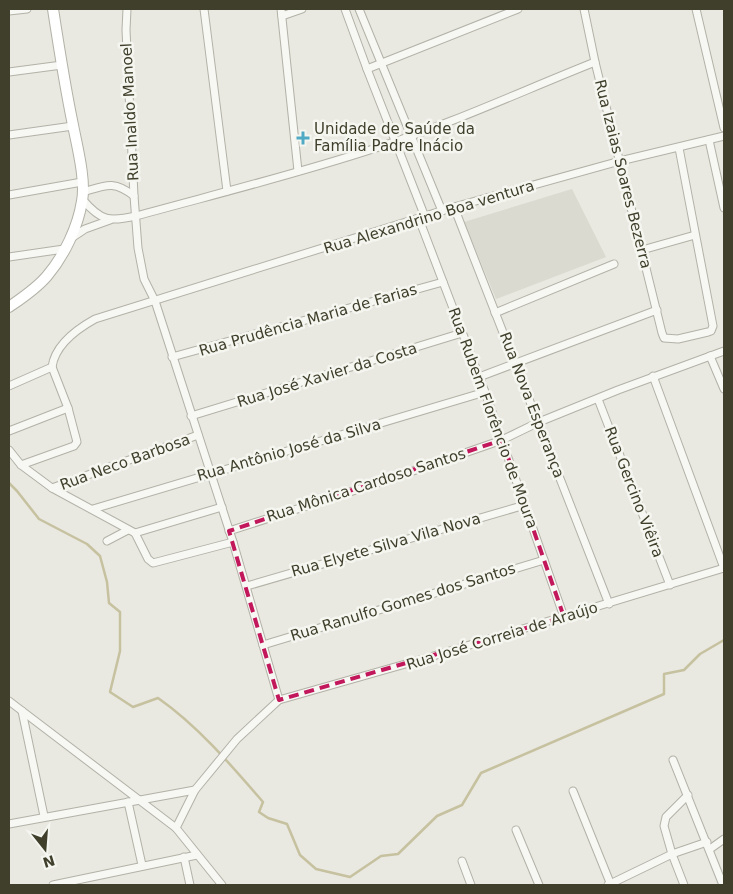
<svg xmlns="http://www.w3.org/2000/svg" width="733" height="894" font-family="'DejaVu Sans',sans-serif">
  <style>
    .built { fill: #dadad0 }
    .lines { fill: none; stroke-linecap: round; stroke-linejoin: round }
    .stream { stroke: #c6c19f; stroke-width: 2.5 }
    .street-casing { stroke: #b3b2a7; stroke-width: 9 }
    .secondary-casing { stroke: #b3b2a7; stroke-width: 12 }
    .street { stroke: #f7f7f4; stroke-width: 7 }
    .secondary { stroke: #fff; stroke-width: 10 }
    .marked { fill: none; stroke: #c2185b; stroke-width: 4; stroke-dasharray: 10 6; stroke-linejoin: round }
    .poi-dot { fill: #51aac3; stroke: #f6f6f1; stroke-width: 2 }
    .labels { text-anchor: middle; stroke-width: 5; stroke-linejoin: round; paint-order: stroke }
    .street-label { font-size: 15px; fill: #3f3f2b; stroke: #f6f6f1 }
    .poi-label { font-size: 15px; fill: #3f3f2b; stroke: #f6f6f1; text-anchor: start }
  </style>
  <rect width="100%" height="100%" fill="#e9e8e1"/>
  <path class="built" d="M572 189 606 257 496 299 464 222Z"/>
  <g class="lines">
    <path class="stream" d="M9 483 17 491 39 519 87 544 100 556 107 582 109 603 120 612V651L110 692 133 707 158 698C198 726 231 765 263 802L259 812 268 818 287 824 300 855 316 869 350 877 381 856 398 854 437 816 462 805 481 773 664 694V674L684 670 700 654 724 640"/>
    <defs>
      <g id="street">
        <path d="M127 9 126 30 134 196 138 248 144 279 155 301 233 542 279 700"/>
        <path d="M204 9 227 191"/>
        <path d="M281 9 298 171"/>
        <path d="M345 9 367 69 425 217"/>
        <path d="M359 9 442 211"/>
        <path d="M584 9 595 62 662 333 664 338 678 339 708 332 711 331 713 326 679 148"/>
        <path d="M696 9 724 128"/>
        <path d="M9 11 27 9"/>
        <path d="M282 16 302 9"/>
        <path d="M367 69 518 9"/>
        <path d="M9 72 62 65"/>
        <path d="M9 135 73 126"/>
        <path d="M709 140 724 208"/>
        <path d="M83 192C106 185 114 180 134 196"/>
        <path d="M9 195 82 182"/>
        <path d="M83 200C101 221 109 222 136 216 216 194 297 174 376 148 451 124 522 91 595 62"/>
        <path d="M454 207 609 604"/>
        <path d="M419 219 485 392 564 617"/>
        <path d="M70 239 85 229 110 220"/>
        <path d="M642 250 695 235"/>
        <path d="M9 257 64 249"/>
        <path d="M495 313 614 264"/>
        <path d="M710 356 724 389"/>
        <path d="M172 357 443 282"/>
        <path d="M653 376 724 568"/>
        <path d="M479 377 657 310"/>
        <path d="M9 386 52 367C55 345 77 329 95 319L454 207 620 161 724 136"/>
        <path d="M598 399 670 585"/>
        <path d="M191 416 462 333"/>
        <path d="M9 431 68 408"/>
        <path d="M9 450 21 465 52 488 135 533 148 559 153 563 233 542"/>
        <path d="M21 465 74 446 77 442 68 408 52 367"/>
        <path d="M52 488 198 435"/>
        <path d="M93 509 485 392"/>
        <path d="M229 531 393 478 502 440 539 422 618 390 724 351"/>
        <path d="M135 533 222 507"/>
        <path d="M107 541 128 530"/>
        <path d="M247 586 525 505"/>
        <path d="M263 645 544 560"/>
        <path d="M9 701 176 828 222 885"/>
        <path d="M22 711 44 816"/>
        <path d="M673 760 723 885"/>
        <path d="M573 791 611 885"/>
        <path d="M128 802 142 865"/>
        <path d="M9 824 195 790"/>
        <path d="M176 828 195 790 237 739 279 700 430 657 724 568"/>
        <path d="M516 830 539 885"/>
        <path d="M710 849 724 839"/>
        <path d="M184 857 190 885"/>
        <path d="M462 861 471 885"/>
        <path d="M53 885 197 855"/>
        <path d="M608 885 672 854 707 842"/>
        <path d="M684 885 672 854 664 826 666 817 688 795"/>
      </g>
      <path id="secondary" d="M9 307C22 298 36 289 47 276 64 256 78 227 82 201 86 180 77 146 73 125 65 87 59 48 53 9"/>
    </defs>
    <use href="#street" class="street-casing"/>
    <use href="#secondary" class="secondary-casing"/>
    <use href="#street" class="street"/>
    <use href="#secondary" class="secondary"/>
  </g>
  <path class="marked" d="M502 440 564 617 279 700 229 531Z"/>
  <path class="poi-dot" d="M300.5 130.5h5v5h5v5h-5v5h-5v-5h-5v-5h5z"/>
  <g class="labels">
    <g class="street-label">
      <text transform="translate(130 112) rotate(-93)" y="5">Rua Inaldo Manoel</text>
      <text transform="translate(623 174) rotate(76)" y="5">Rua Izaias Soares Bezerra</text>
      <text transform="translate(429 217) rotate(-17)" y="5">Rua Alexandrino Boa ventura</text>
      <text transform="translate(308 320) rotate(-16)" y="5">Rua Prudência Maria de Farias</text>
      <text transform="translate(327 375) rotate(-17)" y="5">Rua José Xavier da Costa</text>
      <text transform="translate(532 405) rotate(69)" y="5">Rua Nova Esperança</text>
      <text transform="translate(493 418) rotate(70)" y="5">Rua Rubem Florêncio de Moura</text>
      <text transform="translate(289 450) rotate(-16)" y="5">Rua Antônio José da Silva</text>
      <text transform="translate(125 462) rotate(-20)" y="5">Rua Neco Barbosa</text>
      <text transform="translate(366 485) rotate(-18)" y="5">Rua Mônica Cardoso Santos</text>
      <text transform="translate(634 492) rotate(69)" y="5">Rua Gercino Viêira</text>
      <text transform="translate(386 545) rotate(-16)" y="5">Rua Elyete Silva Vila Nova</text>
      <text transform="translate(403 602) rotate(-17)" y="5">Rua Ranulfo Gomes dos Santos</text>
      <text transform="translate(502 636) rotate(-17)" y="5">Rua José Correia de Araújo</text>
    </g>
    <g class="poi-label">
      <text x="314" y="134">Unidade de Saúde da<tspan x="314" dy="17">Família Padre Inácio</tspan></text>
    </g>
  </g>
  <rect width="733" height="894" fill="none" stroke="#3f3f2b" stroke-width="20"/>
  <g transform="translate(45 849) rotate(163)" stroke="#f6f6f1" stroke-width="4" paint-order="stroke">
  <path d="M0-4L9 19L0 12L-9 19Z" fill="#3f3f2b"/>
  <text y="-8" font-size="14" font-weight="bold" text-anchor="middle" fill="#3f3f2b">N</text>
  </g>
</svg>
